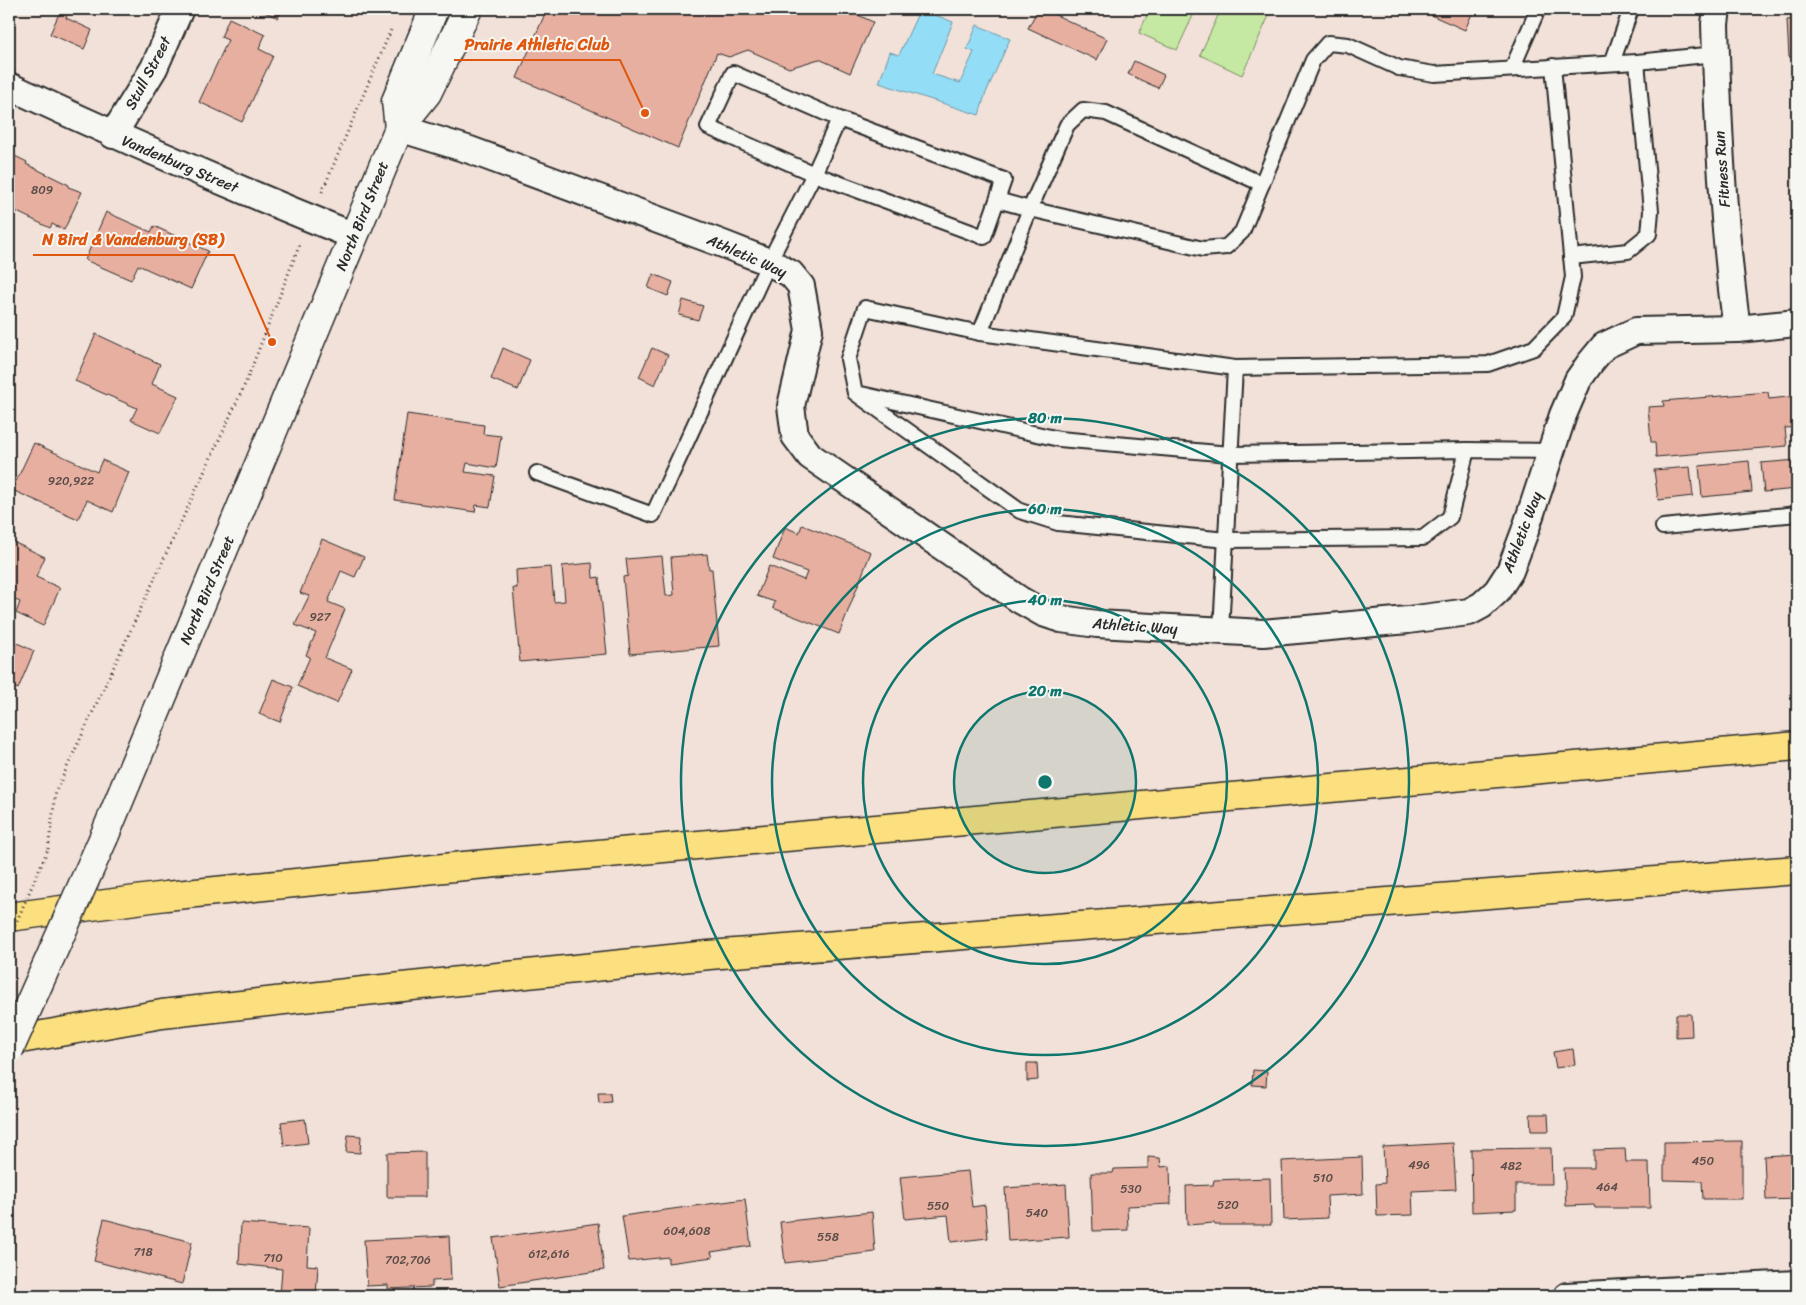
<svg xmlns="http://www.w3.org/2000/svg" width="1806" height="1305" font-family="Sriracha,sans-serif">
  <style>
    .green { fill: #c5e9a2; stroke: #788a66 }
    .water { fill: #94ddf6; stroke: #6a96a5 }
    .building { fill: #e7af9f; stroke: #2b2b2b }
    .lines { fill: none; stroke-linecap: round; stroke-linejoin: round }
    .lane-casing { stroke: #2b2b2b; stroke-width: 18 }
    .street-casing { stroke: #2b2b2b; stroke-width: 30 }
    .secondary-casing { stroke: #2b2b2b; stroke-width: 31 }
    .highway-casing { stroke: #2b2b2b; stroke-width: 31 }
    .path { stroke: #2b2b2b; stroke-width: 3; stroke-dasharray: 1 4; stroke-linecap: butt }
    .lane { stroke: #f6f6f2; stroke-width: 14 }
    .street { stroke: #f6f6f2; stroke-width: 26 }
    .secondary { stroke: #f6f6f2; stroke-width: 28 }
    .highway { stroke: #fce080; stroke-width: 28 }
    .secondary-bridge-casing { stroke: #2b2b2b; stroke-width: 31; stroke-linecap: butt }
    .path-bridge { stroke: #2b2b2b; stroke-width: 3; stroke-dasharray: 1 4; stroke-linecap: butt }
    .secondary-bridge { stroke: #f6f6f2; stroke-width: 28 }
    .ring { fill: none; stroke: #0f766e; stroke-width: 2.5 }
    .labels { text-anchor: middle; stroke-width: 4; stroke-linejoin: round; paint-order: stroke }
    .number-label { font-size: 12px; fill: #5a4c48 }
    .street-label { font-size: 15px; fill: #2b2b2b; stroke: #f6f6f2 }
    .centre { fill: #0f766e; stroke: #f6f6f2; stroke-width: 2.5 }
    .ring-label { font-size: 15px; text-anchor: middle; font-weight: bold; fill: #0f766e; stroke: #f6f6f2; stroke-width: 4; stroke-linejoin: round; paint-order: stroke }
    .leader { fill: none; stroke: #df570e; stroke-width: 2 }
    .callout-dot { fill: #df570e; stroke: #f6f6f2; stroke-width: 2 }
    .callout-label { font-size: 16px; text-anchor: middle; font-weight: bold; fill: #df570e; stroke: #f6f6f2; stroke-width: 4; stroke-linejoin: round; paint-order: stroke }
  </style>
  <rect width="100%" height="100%" fill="#f2e1d9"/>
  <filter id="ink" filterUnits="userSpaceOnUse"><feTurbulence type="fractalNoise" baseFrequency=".02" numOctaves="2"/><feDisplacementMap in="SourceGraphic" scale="10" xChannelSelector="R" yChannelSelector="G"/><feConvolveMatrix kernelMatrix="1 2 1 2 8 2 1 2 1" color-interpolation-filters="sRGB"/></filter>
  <g filter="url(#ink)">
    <g class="green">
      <path d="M1150 9H1196L1177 50 1139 33Z"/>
      <path d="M1221 9H1272L1242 75 1200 55Z"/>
    </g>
    <path class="water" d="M920 9 953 22 932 74 960 83 974 52 967 49 977 25 1010 39 985 95 979 115 879 83 890 52 899 55Z"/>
    <g class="building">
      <path d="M61 9H82L79 15 68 11 66 18 92 30 84 49 50 34Z"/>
      <path d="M258 9H282L278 18Z"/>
      <path d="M547 9H845L873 22 850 73 819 59 789 68 748 50 729 57 717 53 678 148 517 78Z"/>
      <path d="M1038 9H1043L1107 39 1097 60 1028 28Z"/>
      <path d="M1417 9H1474L1465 30Z"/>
      <path d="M229 18 265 35 259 49 273 56 242 122 199 102 228 40 221 37Z"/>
      <path d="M1797 19V56L1789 57 1787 20Z"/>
      <path d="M1134 61 1164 75 1158 88 1128 74Z"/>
      <path d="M1797 138V167H1795L1792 139Z"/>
      <path d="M9 153 27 162 26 164 69 185 68 187 82 192 64 230 52 224 50 228 9 208Z"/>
      <path d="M106 212 151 232 154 226 208 251 191 289 138 265 131 280 85 260Z"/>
      <path d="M653 274 673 282 668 296 648 288Z"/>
      <path d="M683 300 703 306 698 320 679 315Z"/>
      <path d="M96 334 160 364 152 384 178 396 160 433 131 420 137 408 75 381Z"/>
      <path d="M503 348 530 360 518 390 491 379Z"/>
      <path d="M652 348 668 355 655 385 639 377Z"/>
      <path d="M1768 392 1769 399 1797 396V427L1785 428 1787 446 1656 457 1655 442H1651L1648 407 1664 406 1663 401Z"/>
      <path d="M407 414 484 425 483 434 501 436 496 468 467 463 465 472 495 476 490 507 476 505 475 512 395 500Z"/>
      <path d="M34 443 97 472 102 460 129 472 113 512 87 500 78 519 12 490Z"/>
      <path d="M1797 460V489L1764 492 1761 463Z"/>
      <path d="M1749 461 1752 492 1702 497 1699 466Z"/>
      <path d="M1690 467 1693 496 1658 500 1654 470Z"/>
      <path d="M802 525 871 552 839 634 773 608 775 602 757 596 769 566 804 580 807 572 773 559 785 527 799 533Z"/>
      <path d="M322 539 364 557 355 577 341 571 328 602 345 609 325 658 352 669 337 703 297 686 310 657 306 655 316 633 295 625 309 596 300 593Z"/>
      <path d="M9 540 45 557 36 577 60 588 43 626 16 613 20 602 9 597Z"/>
      <path d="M707 554 709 569H712L719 646 630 654 623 577 628 576 626 559 662 556 666 596 674 595 671 557Z"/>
      <path d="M592 563 593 578 599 577 607 654 520 662 513 588H517L516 570 551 567 554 602 565 601 562 566Z"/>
      <path d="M9 639 34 651 18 689 9 685Z"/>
      <path d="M273 679 293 687 280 722 259 714Z"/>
      <path d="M1676 1014H1691L1692 1036 1676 1037Z"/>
      <path d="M1573 1049 1575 1065 1556 1068 1553 1052Z"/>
      <path d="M1027 1063H1037L1038 1080 1027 1081Z"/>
      <path d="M1253 1070 1267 1071 1266 1086 1252 1085Z"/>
      <path d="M598 1093H610L611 1102 599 1103Z"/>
      <path d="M1530 1114H1548L1549 1131H1531Z"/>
      <path d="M305 1119 308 1143 284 1146 281 1122Z"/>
      <path d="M348 1135 361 1136 360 1153 346 1152Z"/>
      <path d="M1742 1141V1199H1703L1702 1181 1664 1180V1142Z"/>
      <path d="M1453 1143 1456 1189 1412 1191 1413 1215 1377 1216 1376 1184 1385 1183 1383 1147Z"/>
      <path d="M1551 1148 1552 1184H1516V1210L1472 1212 1471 1149Z"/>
      <path d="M1625 1149 1626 1162H1649L1650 1208H1595L1594 1205 1566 1206 1564 1168H1594V1150Z"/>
      <path d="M425 1152V1197H387V1153Z"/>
      <path d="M1797 1154V1199L1766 1200 1764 1156Z"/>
      <path d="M1148 1157 1160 1158 1161 1167 1170 1166 1171 1204 1127 1206 1128 1230 1093 1231 1091 1173H1113L1114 1169 1148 1168Z"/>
      <path d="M1362 1157 1363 1194 1327 1196 1328 1218 1284 1220 1282 1161Z"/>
      <path d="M968 1171 972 1207 985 1205 988 1238 951 1242 948 1215 905 1219 900 1177Z"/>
      <path d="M1270 1178 1271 1225H1215L1214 1223 1187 1225 1186 1186 1213 1185 1214 1180Z"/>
      <path d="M1066 1184 1069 1237 1008 1241 1005 1188Z"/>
      <path d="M745 1199 751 1246 711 1252 713 1257 668 1263V1257L629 1261 622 1216Z"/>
      <path d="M872 1212 875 1252 785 1263 780 1222Z"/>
      <path d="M104 1219 192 1242 182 1284 94 1261Z"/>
      <path d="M241 1223 309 1228 307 1265 318 1266 316 1296H280L282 1269 239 1264Z"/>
      <path d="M598 1223 604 1270 500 1286 493 1238Z"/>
      <path d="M449 1236 451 1280 432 1281V1287L388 1289V1285L367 1286 364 1240Z"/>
    </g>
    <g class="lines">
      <defs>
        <g id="lane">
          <path d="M1612 63 1631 9"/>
          <path d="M1512 69 1538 9"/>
          <path d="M997 200 984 237 814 174 839 119 1004 180 997 200 1030 209 1203 249 1226 247 1242 232 1313 60 1328 43 1348 45 1399 68 1434 74 1637 62 1716 54"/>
          <path d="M1571 257 1628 251 1649 234 1651 211 1637 62"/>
          <path d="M980 333 1030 209 1067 125 1083 110 1106 113 1262 184"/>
          <path d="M861 394 1059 439 1230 454 1467 450 1552 451"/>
          <path d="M1467 450 1450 517 1423 538 1226 540 1058 523 1020 511 855 393 848 359 865 308 980 333 1235 368 1488 364 1534 348 1564 317 1573 277 1553 66"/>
          <path d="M537 473 653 515 769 262 814 174 708 127 733 73 839 119"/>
          <path d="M1663 527 1797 514"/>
          <path d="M1221 631 1235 368"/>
        </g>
        <g id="street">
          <path d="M1717 9 1715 24C1718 126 1723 227 1737 329"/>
          <path d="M9 86C122 139 237 189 354 236"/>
          <path d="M399 128 470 150 723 244 769 262 791 274 801 286 809 330 791 406 795 436 810 456 1020 600 1043 613 1061 619 1097 624 1263 633 1408 620 1469 612 1482 605 1497 591 1510 571 1525 531 1563 415 1578 380 1590 363 1604 346 1636 331 1737 329 1797 323"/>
          <path d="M113 135 154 68 180 9"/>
          <path d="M1567 1296 1797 1284"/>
        </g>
        <g id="secondary">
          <path d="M399 128 396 101 434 9"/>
          <path d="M104 837 399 128 427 93 468 9"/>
        </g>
        <g id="highway">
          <path d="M9 917 166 896 464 866 1797 746"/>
          <path d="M9 1041 162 1014 364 991 709 955 1797 870"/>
        </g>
      </defs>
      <use href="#lane" class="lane-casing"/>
      <use href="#street" class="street-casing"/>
      <use href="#secondary" class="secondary-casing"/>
      <use href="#highway" class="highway-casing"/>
      <g class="path">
        <path d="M322 192 391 30"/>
        <path d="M48 849 56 791 246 382 300 244"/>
      </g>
      <use href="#lane" class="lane"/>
      <use href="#street" class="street"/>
      <use href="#secondary" class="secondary"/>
      <use href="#highway" class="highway"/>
      <defs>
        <path id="secondary-bridge" d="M9 1050 104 837"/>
      </defs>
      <use href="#secondary-bridge" class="secondary-bridge-casing"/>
      <path class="path-bridge" d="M9 939 48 849"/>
      <use href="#secondary-bridge" class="secondary-bridge"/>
    </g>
  </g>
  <circle cx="1045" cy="782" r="91" fill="#0f766e" fill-opacity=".12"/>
  <g class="ring">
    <circle cx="1045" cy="782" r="91"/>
    <circle cx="1045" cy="782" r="182"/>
    <circle cx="1045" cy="782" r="273"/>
    <circle cx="1045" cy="782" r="364"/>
  </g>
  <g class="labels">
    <g class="number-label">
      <text x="42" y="194">809</text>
      <text x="71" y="485">920,922</text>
      <text x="320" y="621">927</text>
      <text x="1703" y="1165">450</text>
      <text x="1419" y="1169">496</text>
      <text x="1511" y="1170">482</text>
      <text x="1323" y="1182">510</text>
      <text x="1607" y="1191">464</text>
      <text x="1131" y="1193">530</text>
      <text x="1228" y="1209">520</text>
      <text x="938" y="1210">550</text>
      <text x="1037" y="1217">540</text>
      <text x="687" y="1235">604,608</text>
      <text x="828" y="1241">558</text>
      <text x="143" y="1256">718</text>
      <text x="549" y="1258">612,616</text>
      <text x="273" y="1262">710</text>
      <text x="408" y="1264">702,706</text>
    </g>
    <g class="street-label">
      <text transform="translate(148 73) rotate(-62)" y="5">Stull Street</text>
      <text transform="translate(180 164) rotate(23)" y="5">Vandenburg Street</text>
      <text transform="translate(1722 169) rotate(-94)" y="5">Fitness Run</text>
      <text transform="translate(362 216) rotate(-68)" y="5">North Bird Street</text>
      <text transform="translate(747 256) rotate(24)" y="5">Athletic Way</text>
      <text transform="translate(1522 532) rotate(-69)" y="5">Athletic Way</text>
      <text transform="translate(207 590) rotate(-67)" y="5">North Bird Street</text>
      <text transform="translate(1135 626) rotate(4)" y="5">Athletic Way</text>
    </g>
  </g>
  <circle cx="1045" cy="782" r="8" class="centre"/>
  <g class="ring-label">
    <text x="1045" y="423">80 m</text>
    <text x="1045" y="514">60 m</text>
    <text x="1045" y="605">40 m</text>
    <text x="1045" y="696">20 m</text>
  </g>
  <path class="leader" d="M645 113L620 60H454M272 342L234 255H33"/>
  <g class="callout-dot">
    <circle cx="645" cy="113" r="5"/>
    <circle cx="272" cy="342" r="5"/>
  </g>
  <g class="callout-label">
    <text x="537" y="50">Prairie Athletic Club</text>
    <text x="133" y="245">N Bird &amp; Vandenburg (SB)</text>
  </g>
  <rect width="1806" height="1305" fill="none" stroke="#f6f6f2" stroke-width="30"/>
  <rect x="15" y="15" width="1776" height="1275" fill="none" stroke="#2b2b2b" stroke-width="2" filter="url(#ink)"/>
</svg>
